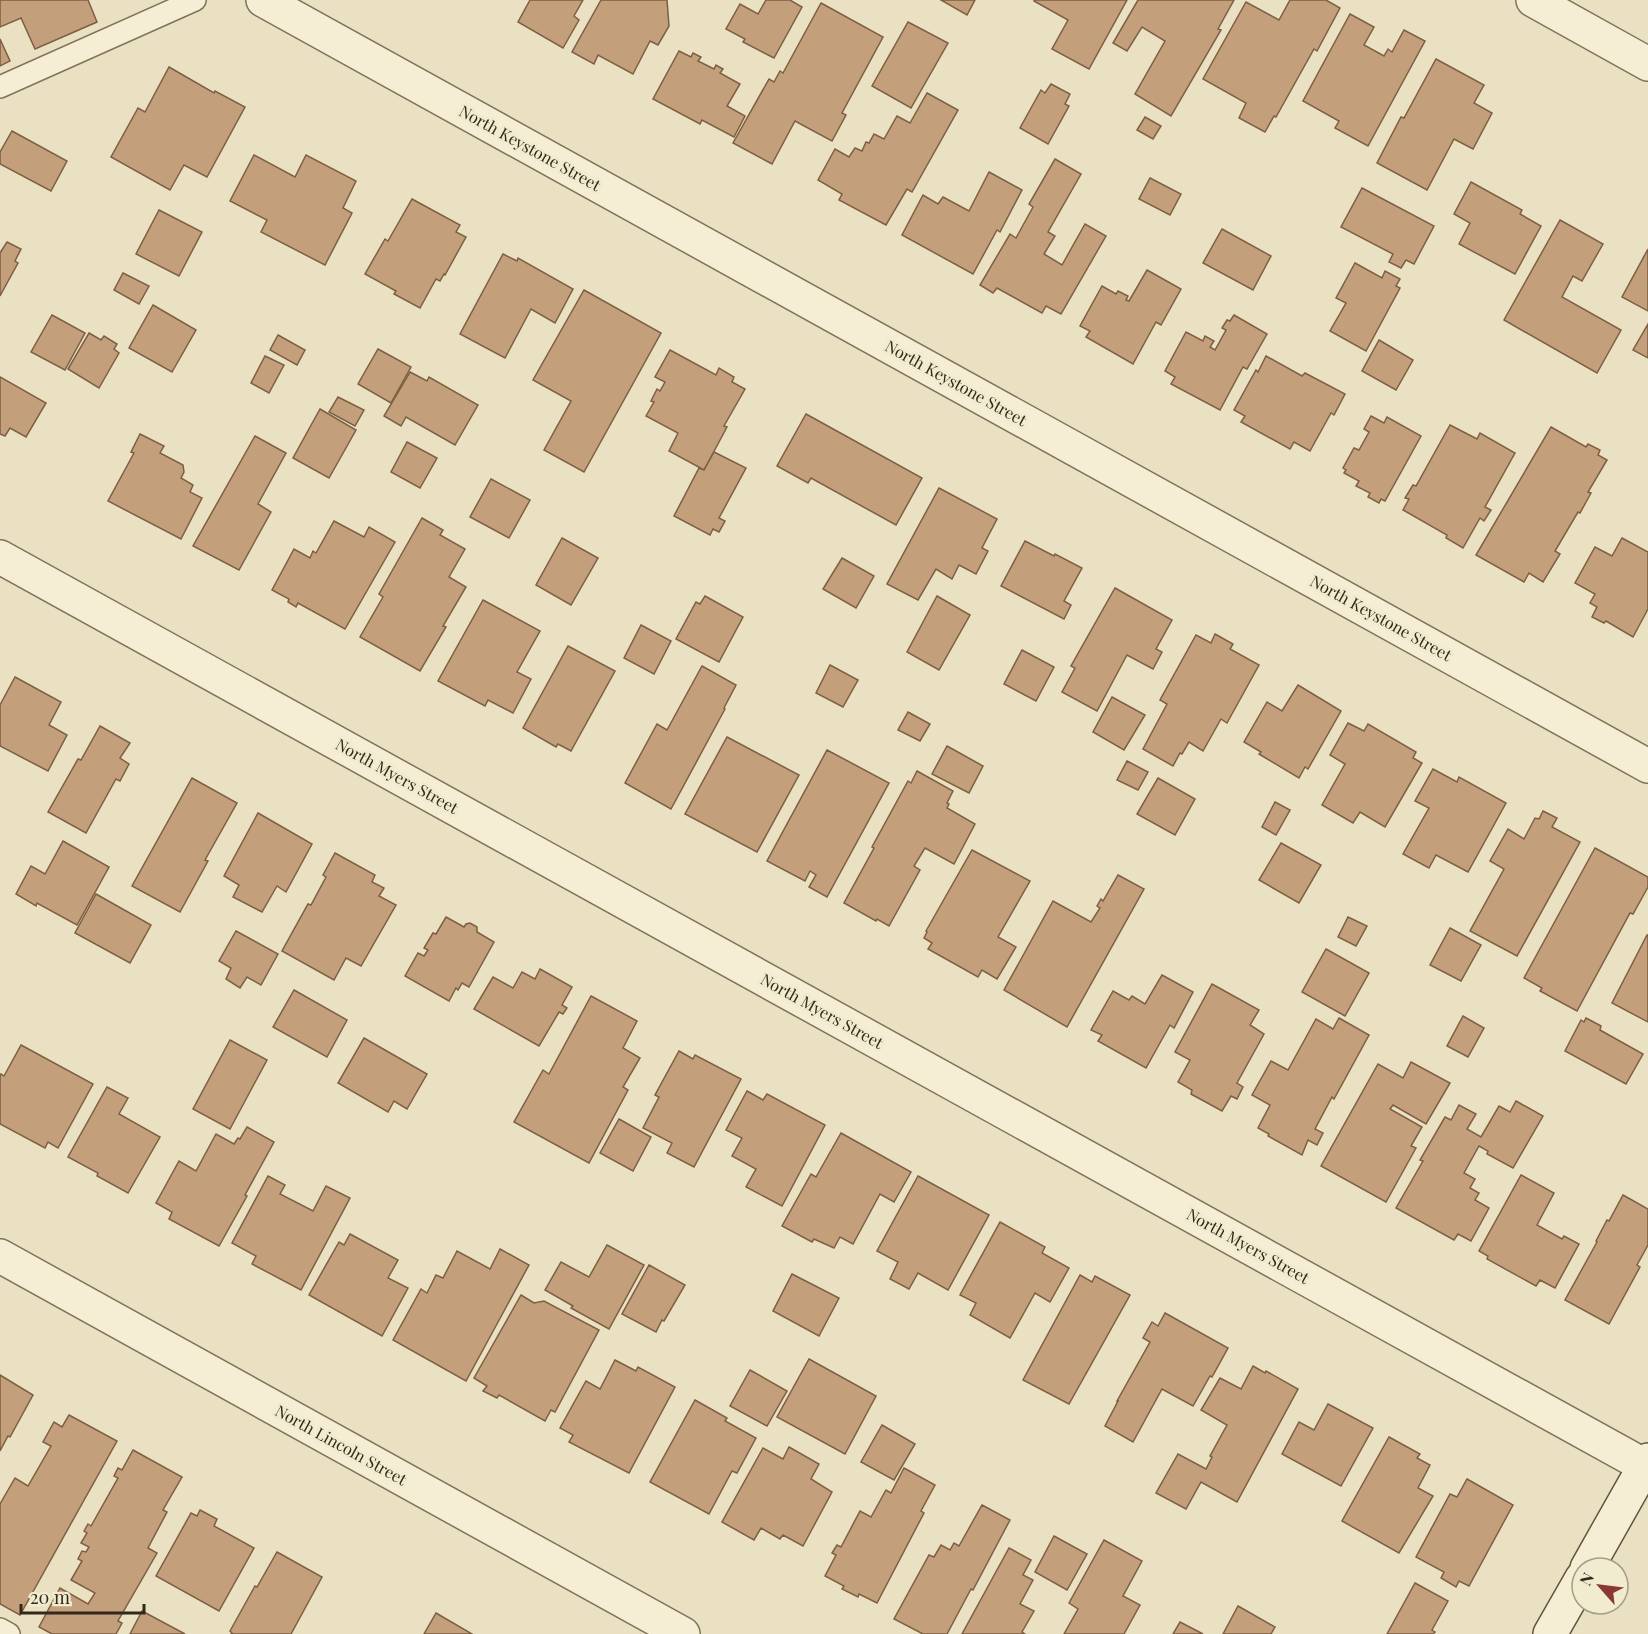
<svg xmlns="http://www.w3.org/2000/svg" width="1648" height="1634" font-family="'Playfair Display',serif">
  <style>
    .building { fill: #c49f7b; stroke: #7d5f43; stroke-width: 1.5 }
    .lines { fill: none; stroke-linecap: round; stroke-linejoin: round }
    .lane-casing { stroke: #81725b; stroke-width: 24 }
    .street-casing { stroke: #81725b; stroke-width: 36 }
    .secondary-casing { stroke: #62533e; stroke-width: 36 }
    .lane { stroke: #f5eed4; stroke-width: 21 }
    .street { stroke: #f5eed4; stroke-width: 33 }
    .secondary { stroke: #f5eed4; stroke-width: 33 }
    .labels { text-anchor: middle; stroke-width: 6; stroke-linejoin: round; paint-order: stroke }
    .street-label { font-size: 16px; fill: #32291d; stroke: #f1ebd0 }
  </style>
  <rect width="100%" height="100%" fill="#e9e1c1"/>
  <g class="building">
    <path d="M0 0H88L97 22 35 49 21 18 0 27Z"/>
    <path d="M530 0H583L574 16 579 20 563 48 518 22Z"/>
    <path d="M601 0H667L669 26 658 45 650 41 633 74 598 55 594 64 572 52Z"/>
    <path d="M766 0H790L802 7 774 58 743 42 745 39 726 29 740 4 758 14Z"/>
    <path d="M941 0H975L967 15Z"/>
    <path d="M1034 0H1127L1089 69 1052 49 1068 20 1034 1Z"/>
    <path d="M1138 0H1234L1218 29 1221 30 1171 116 1135 94 1165 41 1142 27 1127 51 1113 43Z"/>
    <path d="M1290 0H1326L1340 8 1317 51 1314 49 1276 117 1274 116 1265 132 1239 118 1246 103 1203 79 1246 2 1279 20Z"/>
    <path d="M821 3 883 37 842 113 846 115 832 141 795 121 772 164 733 143 769 79 774 82 780 71 783 73Z"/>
    <path d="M1350 14 1374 27 1364 45 1384 56 1388 49 1392 52 1404 30 1425 41 1368 146 1335 128 1339 121 1303 101Z"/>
    <path d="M908 22 948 43 911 108 872 86Z"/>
    <path d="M0 39 10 61 0 66Z"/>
    <path d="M679 51 691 57 693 53 701 57 698 61 714 69 716 65 723 69 720 73 740 84 727 106 745 116 734 137 702 120 700 124 653 99Z"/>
    <path d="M1436 59 1484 85 1474 103 1492 113 1473 149 1454 139 1427 190 1377 163 1401 117 1404 118Z"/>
    <path d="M169 67 214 93 215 91 245 107 207 177 184 165 170 190 111 157 138 108 145 112Z"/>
    <path d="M1051 84 1070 94 1065 104 1069 106 1048 144 1020 128 1041 90 1045 93Z"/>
    <path d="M927 93 958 110 912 192 907 189 886 225 839 200 842 194 818 180 835 149 849 157 855 148 862 151 866 142 869 143 874 134 884 139 897 116 910 123Z"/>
    <path d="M1145 117 1161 126 1153 139 1137 130Z"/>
    <path d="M12 131 67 161 51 191 0 164V152Z"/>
    <path d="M254 155 295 177 306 155 356 181 343 208 352 213 325 265 261 232 267 220 230 201Z"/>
    <path d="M1055 159 1081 174 1048 232 1055 236 1044 254 1062 265 1085 224 1106 236 1061 314 1046 306 1042 313 997 288 993 293 980 285 1010 234 1016 238 1033 207 1029 204Z"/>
    <path d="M989 172 1022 190 1000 232 997 230 973 274 902 235 923 195 938 204 943 197 969 211Z"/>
    <path d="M1150 178 1181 194 1170 215 1139 199Z"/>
    <path d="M1471 182 1522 210 1520 214 1541 226 1515 274 1459 244 1470 223 1454 214Z"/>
    <path d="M1362 188 1434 226 1414 264 1406 260 1401 268 1389 262 1393 254 1341 227Z"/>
    <path d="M412 199 460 225 456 232 466 237 445 275 444 274 440 281 436 279 420 308 394 294 396 291 365 274 385 239 388 241Z"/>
    <path d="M159 210 202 232 179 276 136 254Z"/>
    <path d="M1560 220 1603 244 1582 281 1573 276 1562 297 1621 330 1597 373 1504 320Z"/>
    <path d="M1222 229 1271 256 1253 290 1203 263Z"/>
    <path d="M7 242 21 249 15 261 18 263 0 296V253Z"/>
    <path d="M1648 249V311L1622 297Z"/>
    <path d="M503 254 517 261 518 258 573 289 555 323 531 309 505 358 460 334Z"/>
    <path d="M1355 263 1382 278 1385 271 1400 279 1396 286 1400 288 1366 351 1330 331 1346 303 1336 298Z"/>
    <path d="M1147 270 1181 289 1161 325 1156 322 1133 364 1086 337 1090 331 1080 326 1102 286 1116 294 1118 291 1128 296 1126 300 1129 301Z"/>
    <path d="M123 273 149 286 139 304 114 290Z"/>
    <path d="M584 290 661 333 584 472 544 450 571 401 533 380Z"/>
    <path d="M153 305 196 330 172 372 129 348Z"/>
    <path d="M52 315 85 333 65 370 31 352Z"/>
    <path d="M1234 315 1267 334 1247 369 1243 367 1220 410 1171 384 1175 377 1165 371 1186 332 1203 341 1205 336 1214 341 1210 347 1215 350 1226 330 1222 328 1227 320 1230 321Z"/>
    <path d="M1648 324V358L1633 350Z"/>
    <path d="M89 333 101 340 104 336 117 344 114 349 119 353 99 388 68 369Z"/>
    <path d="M278 335 305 350 297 365 270 350Z"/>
    <path d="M1379 340 1413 360 1396 390 1362 371Z"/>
    <path d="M378 349 411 367 391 403 358 384Z"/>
    <path d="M670 350 716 375 719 368 734 377 732 382 745 389 724 426 727 427 704 470 669 451 678 433 646 416 654 402 651 401 657 389 660 391 665 382 655 377Z"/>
    <path d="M265 356 284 365 269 393 251 383Z"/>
    <path d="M1266 356 1302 376 1305 373 1345 394 1334 415 1331 413 1310 451 1294 442 1290 449 1241 422 1245 416 1234 410 1256 370 1258 372Z"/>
    <path d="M410 372 427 381 429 377 478 405 455 445 406 417 401 426 384 416Z"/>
    <path d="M0 377 46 403 26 437 10 428 5 436 0 434Z"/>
    <path d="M338 397 364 410 355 426 329 412Z"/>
    <path d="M320 409 356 430 329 478 293 458Z"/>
    <path d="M806 414 922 478 896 525 811 478 808 483 777 466Z"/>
    <path d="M1371 416 1384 423 1387 417 1421 436 1385 501 1381 499 1379 503 1368 497 1370 493 1356 486 1359 481 1344 473 1346 470 1343 468 1354 448 1359 450 1369 432 1364 429Z"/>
    <path d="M1450 425 1477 439 1480 433 1515 453 1485 507 1491 510 1484 521 1480 518 1463 548 1446 538 1447 535 1403 510 1409 499 1405 498 1413 485 1416 486Z"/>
    <path d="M1551 427 1586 447 1588 444 1600 450 1598 455 1607 460 1588 492 1591 493 1580 513 1578 512 1555 551 1560 554 1543 582 1529 573 1524 582 1476 555Z"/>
    <path d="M140 434 164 446 160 453 183 465 184 472 181 478 193 485 190 492 202 498 181 539 108 501 134 453 131 452Z"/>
    <path d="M255 436 286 453 258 504 271 512 239 570 193 546Z"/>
    <path d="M407 442 437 458 420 488 391 472Z"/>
    <path d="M714 452 746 468 719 518 725 521 719 532 713 529 710 535 674 516 699 468 704 470Z"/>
    <path d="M491 479 530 500 509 538 470 517Z"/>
    <path d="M939 488 997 519 982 548 988 551 976 574 959 565 952 579 936 569 918 600 887 584Z"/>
    <path d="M422 518 443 530 440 535 465 549 449 577 466 587 443 626 446 627 420 671 360 637 383 597 379 594Z"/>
    <path d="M334 521 364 537 369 527 395 542 345 629 298 603 296 607 288 602 289 599 272 590 294 549 310 558 313 551 316 553Z"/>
    <path d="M562 538 598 558 571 605 536 585Z"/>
    <path d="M1622 538 1648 552V609L1633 637 1606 621 1604 623 1592 617 1597 607 1590 603 1595 594 1575 583 1595 547 1612 556Z"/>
    <path d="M1025 541 1054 556 1055 554 1082 568 1064 601 1071 605 1064 619 1001 586Z"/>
    <path d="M842 558 874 576 856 608 823 589Z"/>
    <path d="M1115 588 1172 620 1156 649 1162 652 1153 669 1127 655 1097 711 1062 692 1075 668 1071 666Z"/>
    <path d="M705 596 743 617 719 662 676 639 696 602 700 604Z"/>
    <path d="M937 596 970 615 939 670 907 652Z"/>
    <path d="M483 600 540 631 517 672 531 679 513 713 488 700 485 706 438 681Z"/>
    <path d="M641 625 671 641 654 674 624 658Z"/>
    <path d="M1215 634 1233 644 1230 649 1259 665 1227 723 1221 719 1203 751 1189 742 1182 754 1180 753 1173 766 1143 749 1167 704 1160 700 1196 635 1211 643Z"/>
    <path d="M568 646 615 671 571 751 558 744 556 747 523 728Z"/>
    <path d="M1022 650 1054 667 1036 701 1004 684Z"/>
    <path d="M830 665 858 680 843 707 816 693Z"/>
    <path d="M702 666 736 685 724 708 725 709 671 809 625 783 657 724 667 730Z"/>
    <path d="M15 677 61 702 49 725 67 735 48 771 0 746V705Z"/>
    <path d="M1298 685 1341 711 1308 769 1305 767 1299 778 1259 754 1261 752 1244 742 1267 702 1282 711Z"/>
    <path d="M1112 697 1145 715 1124 750 1093 732Z"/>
    <path d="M908 712 930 724 920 741 898 730Z"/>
    <path d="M1348 723 1364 731 1368 724 1416 752 1413 758 1422 763 1385 827 1360 812 1353 823 1322 805 1345 764 1330 755Z"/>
    <path d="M100 726 130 743 120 758 129 764 120 781 116 779 86 833 48 812 78 759 81 760Z"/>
    <path d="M727 737 799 775 757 852 685 814Z"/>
    <path d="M947 746 983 766 969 793 932 774Z"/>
    <path d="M827 750 889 783 827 897 809 887 816 875 810 871 805 881 767 861Z"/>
    <path d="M1127 761 1148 772 1138 790 1117 780Z"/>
    <path d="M1433 769 1457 782 1459 777 1506 803 1468 872 1436 855 1429 868 1403 854 1429 808 1415 801Z"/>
    <path d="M917 771 953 791 947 803 949 804 947 808 975 824 954 864 925 848 914 866 920 870 889 926 877 919 876 921 844 903 874 848 872 847 908 781 911 783Z"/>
    <path d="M192 778 237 803 205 860 208 861 180 912 132 886Z"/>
    <path d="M1158 778 1195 799 1175 835 1137 814Z"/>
    <path d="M1275 802 1290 810 1276 835 1262 827Z"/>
    <path d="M1543 811 1557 818 1552 827 1580 842 1517 956 1470 931 1504 869 1490 861 1508 829 1524 839 1535 818 1539 819Z"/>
    <path d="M258 813 312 844 286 892 277 886 262 912 233 897 239 885 224 876Z"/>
    <path d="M63 841 109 867 77 925 37 903 36 906 16 894 31 866 45 874Z"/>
    <path d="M1281 843 1321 865 1299 903 1259 880Z"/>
    <path d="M1595 848 1648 877V887L1633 914 1630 913 1577 1011 1540 991 1542 988 1524 978Z"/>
    <path d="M972 850 1030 881 998 937 1016 947 997 979 982 970 978 977 928 949 932 943 924 938 927 932 926 931Z"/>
    <path d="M335 853 375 875 372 882 384 888 379 896 396 905 361 966 346 958 334 980 282 951 308 904 311 905 326 877 323 875Z"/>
    <path d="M1118 875 1144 889 1067 1027 1004 990 1053 901 1091 922 1100 908 1097 906 1101 899 1103 901Z"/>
    <path d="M96 894 151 925 130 963 75 933Z"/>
    <path d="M446 917 464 927 466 924 470 923 477 927V932L494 942 469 987 462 983 458 990 456 988 449 1001 405 976 418 953 424 956 428 950 424 948 433 933 436 934Z"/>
    <path d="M1348 917 1367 926 1356 946 1338 937Z"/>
    <path d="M1450 928 1481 945 1461 981 1430 965Z"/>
    <path d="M236 931 278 954 261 985 247 977 240 988 226 979 231 968 219 961Z"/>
    <path d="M1647 935H1648V1022L1612 1003Z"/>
    <path d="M1326 949 1369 973 1345 1016 1302 992Z"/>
    <path d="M540 969 572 987 562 1005 567 1008 563 1014 559 1012 539 1046 474 1009 493 977 513 988 522 972 535 979Z"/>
    <path d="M1162 975 1193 992 1174 1028 1170 1025 1146 1068 1098 1041 1102 1035 1091 1030 1113 991 1129 1000 1132 996 1145 1004Z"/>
    <path d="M1212 984 1259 1010 1250 1025 1264 1034 1237 1083 1243 1087 1237 1099 1231 1096 1222 1111 1191 1094 1192 1090 1178 1082 1190 1060 1175 1052Z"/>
    <path d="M294 990 347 1020 327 1057 273 1027Z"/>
    <path d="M591 996 637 1021 623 1048 640 1058 623 1087 628 1090 589 1163 514 1122 543 1070 549 1074Z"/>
    <path d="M1463 1016 1484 1028 1468 1057 1447 1046Z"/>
    <path d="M1339 1018 1369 1035 1334 1099 1332 1097 1315 1129 1323 1133 1317 1145 1308 1140 1302 1155 1268 1136 1269 1134 1258 1128 1270 1105 1252 1095 1271 1061 1288 1070 1316 1019 1333 1029Z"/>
    <path d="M1586 1018 1601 1026 1600 1030 1643 1054 1626 1084 1565 1051 1581 1020 1584 1022Z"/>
    <path d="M364 1038 427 1074 407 1109 394 1101 388 1112 338 1083Z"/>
    <path d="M230 1040 267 1060 230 1129 193 1109Z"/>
    <path d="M21 1045 93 1084 58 1148 48 1142 45 1148 0 1124V1077L1 1074 4 1076Z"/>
    <path d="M679 1051 693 1059 695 1055 741 1079 694 1167 667 1153 672 1143 643 1128 659 1097 655 1095Z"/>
    <path d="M1411 1062 1450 1083 1426 1124 1393 1105 1390 1109 1422 1127 1411 1146 1416 1148 1386 1202 1321 1166 1378 1064 1403 1078Z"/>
    <path d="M107 1087 128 1098 119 1114 160 1137 128 1193 97 1176 98 1173 68 1157Z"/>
    <path d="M747 1091 763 1100 767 1094 825 1125 782 1206 746 1187 756 1169 732 1156 742 1138 726 1130Z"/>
    <path d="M1516 1101 1543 1116 1513 1168 1487 1154 1488 1151 1479 1146 1464 1173 1475 1179 1470 1188 1479 1193 1475 1200 1489 1208 1471 1241 1458 1234 1454 1240 1396 1208 1423 1161 1420 1160 1445 1117 1451 1120 1459 1105 1476 1114 1467 1129 1481 1137 1499 1106 1510 1112Z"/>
    <path d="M619 1119 651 1137 633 1171 600 1153Z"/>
    <path d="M247 1127 274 1142 245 1195 247 1196 219 1246 169 1219 172 1212 156 1203 179 1161 196 1171 216 1134 234 1144 238 1138 240 1139Z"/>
    <path d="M841 1133 911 1172 894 1202 880 1194 853 1244 840 1237 834 1248 814 1239 812 1242 782 1226 811 1174 816 1177Z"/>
    <path d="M1521 1175 1554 1193 1537 1225 1562 1239 1564 1236 1579 1244 1555 1288 1540 1280 1536 1286 1487 1259 1488 1256 1479 1251Z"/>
    <path d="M268 1176 285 1185 280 1194 313 1211 326 1186 350 1198 301 1290 252 1264 256 1256 232 1243Z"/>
    <path d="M918 1176 989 1215 948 1290 918 1273 909 1289 890 1279 898 1262 877 1251Z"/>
    <path d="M1623 1195 1648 1209V1245L1637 1265 1640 1267 1609 1324 1565 1300 1597 1242 1596 1241 1607 1220 1609 1221Z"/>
    <path d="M1000 1222 1045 1247 1042 1253 1069 1268 1050 1302 1035 1293 1010 1338 970 1315 976 1303 960 1295Z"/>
    <path d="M350 1234 398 1260 388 1278 408 1288 382 1336 309 1295 339 1242 344 1245Z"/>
    <path d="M607 1245 644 1265 609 1329 571 1308 573 1306 545 1290 561 1262 589 1277Z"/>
    <path d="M500 1249 529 1265 466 1381 393 1340 421 1289 427 1293 436 1275 443 1278 457 1251 490 1269Z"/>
    <path d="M649 1265 685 1285 664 1321 662 1320 656 1332 622 1314Z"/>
    <path d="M792 1274 839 1298 819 1336 773 1311Z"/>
    <path d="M1080 1275 1092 1282 1095 1276 1130 1295 1069 1404 1023 1380Z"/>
    <path d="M521 1295 534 1303 544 1301 599 1330 555 1412 551 1410 545 1421 499 1395 497 1398 483 1391 487 1386 474 1378Z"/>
    <path d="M1165 1313 1228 1348 1212 1377 1210 1376 1193 1406 1162 1389 1133 1442 1105 1426 1118 1401H1117L1150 1342 1143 1338 1152 1322 1158 1326Z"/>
    <path d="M809 1359 876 1396 845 1454 777 1417Z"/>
    <path d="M615 1360 636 1371 638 1367 675 1387 629 1473 569 1442 573 1435 560 1428 586 1381 600 1389Z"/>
    <path d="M1253 1366 1265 1373 1266 1371 1298 1389 1237 1502 1201 1482 1186 1509 1156 1493 1178 1454 1206 1469 1212 1457 1210 1456 1227 1425 1201 1410 1220 1378 1241 1389Z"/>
    <path d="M750 1370 787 1391 767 1426 730 1406Z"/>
    <path d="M0 1375 33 1395 10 1437 8 1436 0 1451Z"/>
    <path d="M695 1400 727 1418 725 1421 756 1438 737 1473 732 1471 709 1514 650 1482Z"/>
    <path d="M1328 1404 1373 1428 1341 1486 1282 1454 1299 1422 1314 1430Z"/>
    <path d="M69 1415 117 1441 20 1615 0 1604V1504L15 1478 28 1486 51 1446 43 1442 54 1422 62 1427Z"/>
    <path d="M882 1425 915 1444 894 1480 861 1462Z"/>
    <path d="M1389 1437 1420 1454 1417 1458 1430 1465 1418 1488 1433 1496 1399 1553 1342 1521Z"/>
    <path d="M789 1447 819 1464 811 1479 832 1492 803 1546 783 1535 780 1539 761 1528 754 1540 722 1522 763 1448 783 1459Z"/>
    <path d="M133 1450 182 1477 163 1510 167 1512 148 1548 157 1553 118 1621 122 1623 116 1634H52L39 1627 60 1588 88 1604 95 1593 71 1580 82 1561 78 1559 82 1551 86 1552 89 1547 81 1543 87 1533 84 1531 88 1524 91 1526 118 1478 114 1476 118 1468 122 1470Z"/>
    <path d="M904 1468 935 1485 921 1511 924 1513 877 1603 859 1594 858 1597 842 1589 844 1586 825 1576 836 1555 832 1553 837 1545 841 1547 860 1511 871 1517 886 1490 891 1493Z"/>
    <path d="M1467 1479 1513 1505 1469 1586 1459 1581 1456 1587 1441 1578 1444 1572 1416 1557 1450 1494 1457 1497Z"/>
    <path d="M982 1505 1010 1520 973 1590 971 1589 947 1634H923L894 1619 929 1555 934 1557 941 1545 950 1550 954 1543 959 1546Z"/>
    <path d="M200 1510 217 1519 214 1526 254 1548 219 1611 156 1576 191 1513 197 1516Z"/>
    <path d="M1054 1536 1087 1554 1067 1590 1035 1572Z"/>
    <path d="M1104 1540 1142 1561 1123 1596 1140 1605 1124 1634H1064L1078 1609 1069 1603Z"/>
    <path d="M1009 1548 1031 1560 1023 1575 1033 1580 1020 1604 1034 1611 1022 1632 1025 1634H962Z"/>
    <path d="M277 1552 322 1577 291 1634H231L232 1633 230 1631 255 1586 257 1587Z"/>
    <path d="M1415 1583 1448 1601 1432 1630 1435 1632 1433 1634H1387Z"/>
    <path d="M1238 1606 1275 1627 1271 1634H1223Z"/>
    <path d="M142 1611 185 1634H130Z"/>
    <path d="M436 1613 472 1634H424Z"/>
    <path d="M1180 1622 1203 1634H1173Z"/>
  </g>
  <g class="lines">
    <defs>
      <g id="lane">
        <path d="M0 87 195 0"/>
        <path d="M0 1629 9 1634"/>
      </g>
      <g id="street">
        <path d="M263 0 1648 766"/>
        <path d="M1533 0 1648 64"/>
        <path d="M0 557 1645 1466"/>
        <path d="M0 1256 683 1634"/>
      </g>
      <g id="secondary">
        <path d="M1587 1568 1648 1460"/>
        <path d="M1550 1634 1582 1578"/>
      </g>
    </defs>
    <use href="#lane" class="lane-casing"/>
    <use href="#street" class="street-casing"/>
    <use href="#secondary" class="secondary-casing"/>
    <use href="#lane" class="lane"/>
    <use href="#street" class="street"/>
    <use href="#secondary" class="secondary"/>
  </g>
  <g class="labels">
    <g class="street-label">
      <text transform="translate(530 148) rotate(29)" y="6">North Keystone Street</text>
      <text transform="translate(956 383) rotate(29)" y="6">North Keystone Street</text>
      <text transform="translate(1381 618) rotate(29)" y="6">North Keystone Street</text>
      <text transform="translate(397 776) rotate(29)" y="6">North Myers Street</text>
      <text transform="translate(822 1011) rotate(29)" y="6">North Myers Street</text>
      <text transform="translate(1248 1246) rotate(29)" y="6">North Myers Street</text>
      <text transform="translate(341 1445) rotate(29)" y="6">North Lincoln Street</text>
    </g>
  </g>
  <g transform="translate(1600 1586) rotate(298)"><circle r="28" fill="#f1ebd0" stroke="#a59d88" stroke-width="1.5"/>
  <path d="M0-4.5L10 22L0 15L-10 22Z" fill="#8a3831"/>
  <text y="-9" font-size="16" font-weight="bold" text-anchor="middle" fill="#32291d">N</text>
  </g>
  <path d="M21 1604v9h123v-9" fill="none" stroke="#32291d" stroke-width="3"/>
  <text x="30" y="1604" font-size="18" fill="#32291d" stroke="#f1ebd0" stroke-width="4.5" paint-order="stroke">20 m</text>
</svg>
